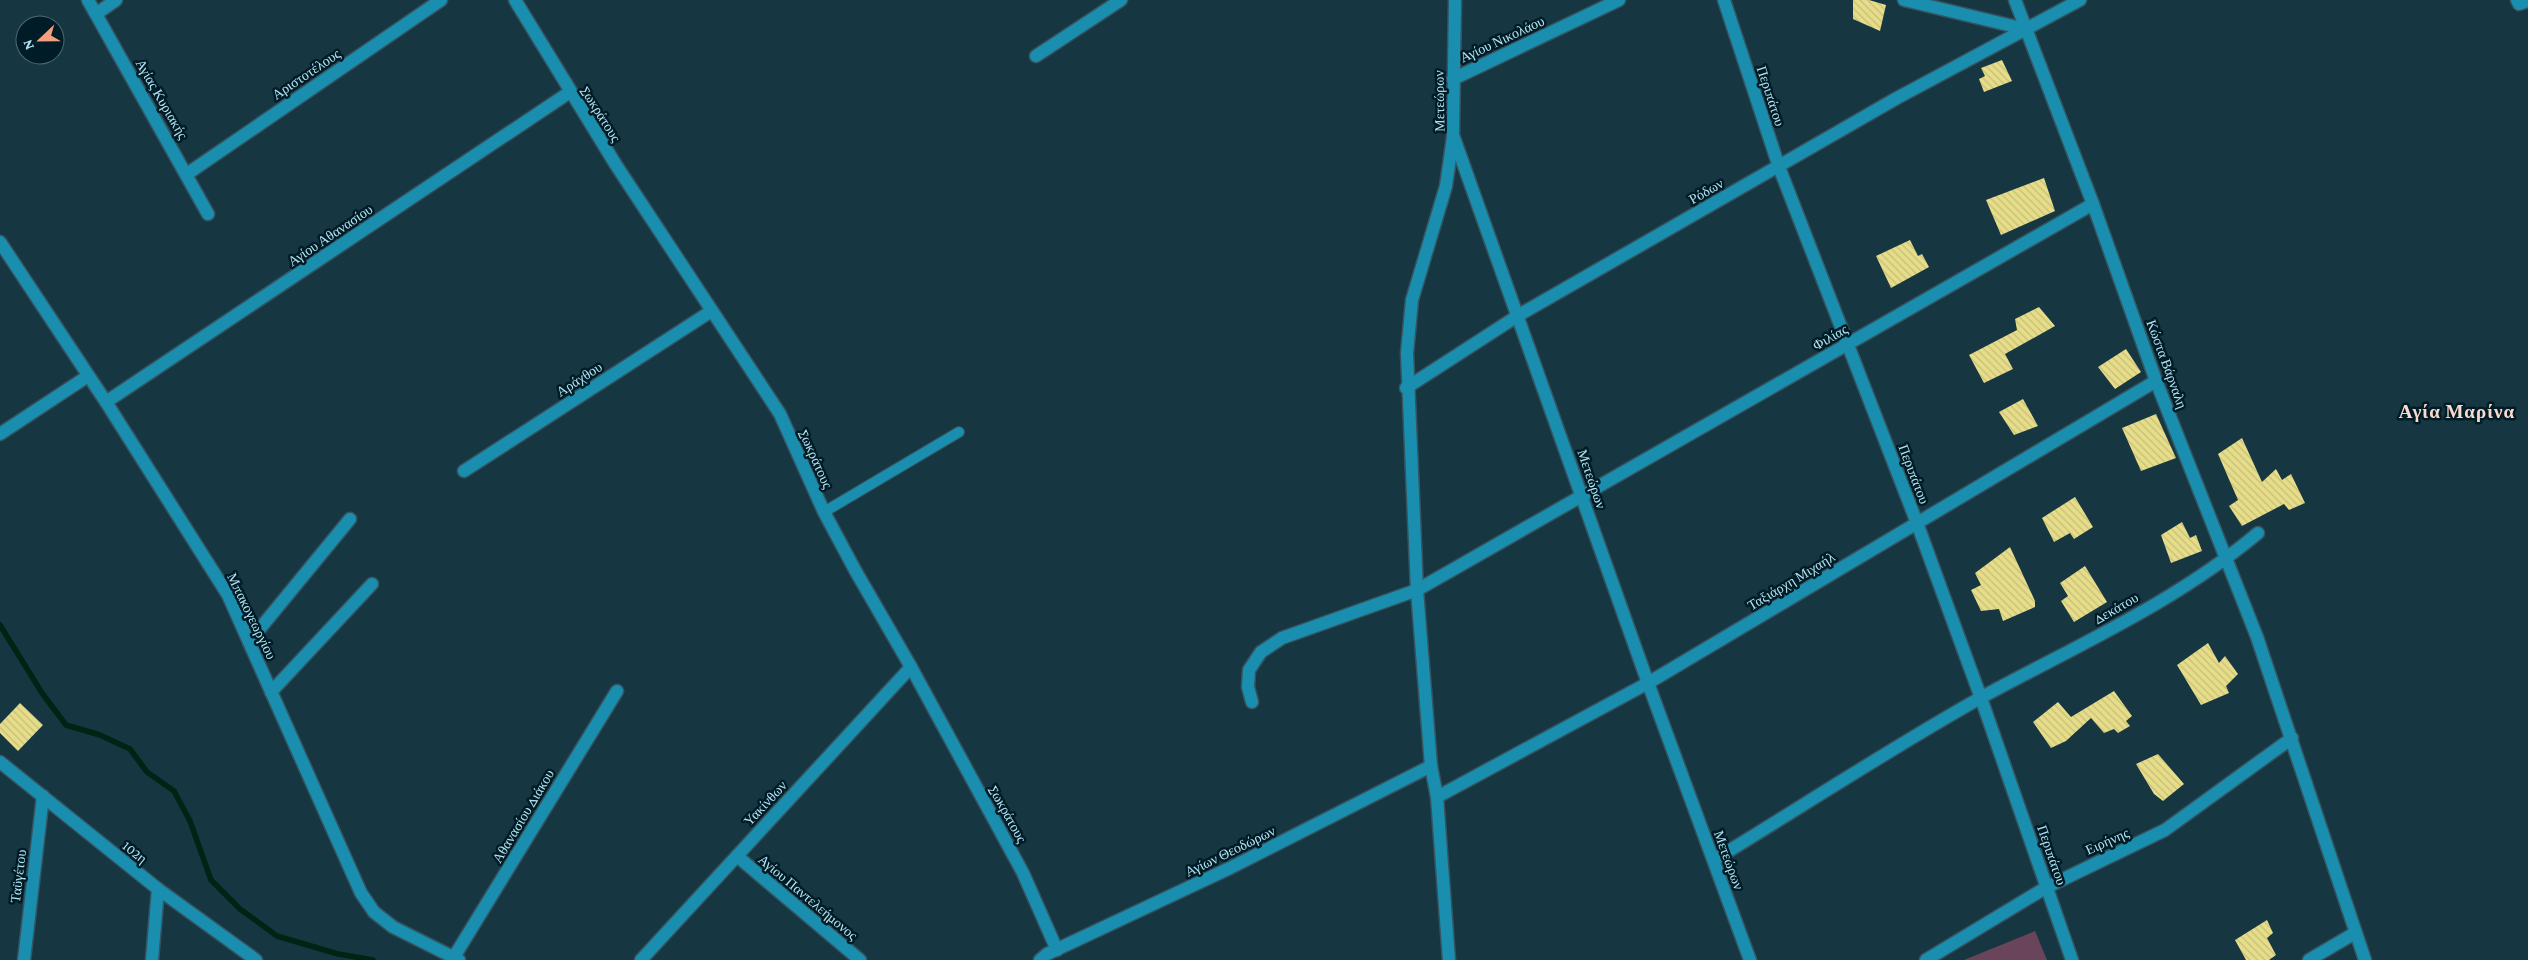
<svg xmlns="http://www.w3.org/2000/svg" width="2528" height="960" font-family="'Crimson Pro',serif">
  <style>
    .park { fill: #6a445b }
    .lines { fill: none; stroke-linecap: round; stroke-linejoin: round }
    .stream { stroke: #002314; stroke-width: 5.5 }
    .building { fill: url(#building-back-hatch) }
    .lane-casing { stroke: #335460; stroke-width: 12 }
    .street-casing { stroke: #335460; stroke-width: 15 }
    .lane { stroke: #1a8eae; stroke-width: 10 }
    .street { stroke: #1a8eae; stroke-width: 12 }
    .labels { text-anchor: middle; stroke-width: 5; stroke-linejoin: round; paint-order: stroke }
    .street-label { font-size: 14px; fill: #b5e3f4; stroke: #001d27 }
    .district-label { font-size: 19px; font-weight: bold; letter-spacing: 1px; fill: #fbdace; stroke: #001d27 }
  </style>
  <defs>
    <pattern id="building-back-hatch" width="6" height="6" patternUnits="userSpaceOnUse" patternTransform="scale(1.25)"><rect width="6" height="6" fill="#e7dd89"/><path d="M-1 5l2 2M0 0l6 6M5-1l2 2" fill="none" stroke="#c4be7c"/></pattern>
  </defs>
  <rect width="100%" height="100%" fill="#163641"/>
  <path class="park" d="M2035 931 2047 960H1964Z"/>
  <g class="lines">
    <path class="stream" d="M0 625 42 693 66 725 100 735 130 749 147 772 174 791 190 821 211 880 240 909 277 936 338 954 373 960"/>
  </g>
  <g class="building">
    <path d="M1853 0H1869L1886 5 1880 31 1853 19Z"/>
    <path d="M2002 60 2012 81 1984 92 1979 79 1985 76 1981 68Z"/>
    <path d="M2044 178 2055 211 2001 235 1986 200Z"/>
    <path d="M1910 240 1918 256 1922 254 1929 267 1891 288 1876 256Z"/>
    <path d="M2039 307 2055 326 2005 354 2013 369 1984 383 1969 355 2017 330 2015 319Z"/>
    <path d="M2126 349 2141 372 2115 389 2098 367Z"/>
    <path d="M2023 399 2038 426 2014 435 1999 412Z"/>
    <path d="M2156 414 2176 458 2141 471 2122 428Z"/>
    <path d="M2242 438 2262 482 2276 469 2282 480 2291 474 2305 503 2289 510 2284 504 2242 526 2229 506 2238 500 2218 454Z"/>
    <path d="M2075 497 2093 527 2074 539 2070 533 2054 542 2042 518Z"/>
    <path d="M2182 522 2190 538 2196 535 2202 551 2171 563 2161 535Z"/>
    <path d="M2010 547 2035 601V607L2003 621 1999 609 1981 611 1971 590 1981 585 1975 573Z"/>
    <path d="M2085 566 2107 602 2074 622 2061 601 2068 596 2060 583Z"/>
    <path d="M2208 643 2219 663 2225 656 2238 674 2226 686 2229 693 2201 705 2177 665Z"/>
    <path d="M2114 691 2132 716 2126 721 2130 726 2118 733 2114 729 2104 733 2091 718 2066 741 2051 748 2033 722 2058 702 2071 717Z"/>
    <path d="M20 703 43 725 18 751 0 733V724Z"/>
    <path d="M2158 754 2184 784 2163 801 2154 794 2136 764Z"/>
    <path d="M2267 920 2273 933 2267 938 2276 955 2269 960H2246L2235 940Z"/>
  </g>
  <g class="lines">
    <defs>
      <path id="lane" d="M824 512 959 432"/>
      <g id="street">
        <path d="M88 0 208 214"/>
        <path d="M515 0 616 165 780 414 824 512 855 570 911 667 1023 873 1057 950"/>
        <path d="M1455 0 1453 135 1648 683 1750 960"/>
        <path d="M1724 0 1779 167 1917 523 1981 698 2072 960"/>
        <path d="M1904 0 2025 29"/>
        <path d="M2015 0 2093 204 2156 381 2257 637 2365 960"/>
        <path d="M2517 0 2519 4 2528 1"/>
        <path d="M96 14 116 0"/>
        <path d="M1036 56 1121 0"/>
        <path d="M1453 79 1619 0"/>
        <path d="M187 174 441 0"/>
        <path d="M0 242 106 402 228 595 361 893 374 912 393 927 459 960"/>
        <path d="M1406 388 1519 315 1897 98 2080 0"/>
        <path d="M106 402 570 92"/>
        <path d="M0 434 88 376"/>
        <path d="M464 471 710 312"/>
        <path d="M249 642 350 519"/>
        <path d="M271 692 372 584"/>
        <path d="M1252 702 1248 687 1249 670 1261 652 1282 638 1417 590 2093 204"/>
        <path d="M0 762 158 889 256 960"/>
        <path d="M1437 797 1648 683 2156 381"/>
        <path d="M737 856 860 960"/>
        <path d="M1714 860C1803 806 1891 748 1982 697 2076 646 2176 602 2258 533"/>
        <path d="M454 957 617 691"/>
        <path d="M24 960 43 796"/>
        <path d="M152 960 158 889"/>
        <path d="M641 960 911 667"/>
        <path d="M1040 960 1047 954 1230 868 1431 766"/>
        <path d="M1449 960 1437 797 1431 766 1417 590 1407 353 1412 300 1446 186 1453 137"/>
        <path d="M1926 960 2047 887 2165 830 2292 738"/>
        <path d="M2309 960 2355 933"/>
      </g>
    </defs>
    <use href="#lane" class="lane-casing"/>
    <use href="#street" class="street-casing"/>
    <use href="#lane" class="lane"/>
    <use href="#street" class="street"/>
  </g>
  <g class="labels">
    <g class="street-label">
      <text transform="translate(1502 39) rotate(-25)" y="5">Αγίου Νικολάου</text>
      <text transform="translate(306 74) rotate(-34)" y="5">Αριστοτέλους</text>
      <text transform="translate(1771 96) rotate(72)" y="5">Περιπάτου</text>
      <text transform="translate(162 99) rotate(60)" y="5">Αγίας Κυριακής</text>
      <text transform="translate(1439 101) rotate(-91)" y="5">Μετεώρων</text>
      <text transform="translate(601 114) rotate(58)" y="5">Σωκράτους</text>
      <text transform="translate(1706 191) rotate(-30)" y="5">Ρόδων</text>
      <text transform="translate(330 235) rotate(-34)" y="5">Αγίου Αθανασίου</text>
      <text transform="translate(1830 337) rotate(-30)" y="5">Φιλίας</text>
      <text transform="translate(2167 364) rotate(70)" y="5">Κώστα Βάρναλη</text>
      <text transform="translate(579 379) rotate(-33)" y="5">Αράχθου</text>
      <text transform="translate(816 459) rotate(66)" y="5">Σωκράτους</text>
      <text transform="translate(1914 474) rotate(69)" y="5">Περιπάτου</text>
      <text transform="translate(1592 479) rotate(71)" y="5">Μετεώρων</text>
      <text transform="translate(1791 581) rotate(-31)" y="5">Ταξιάρχη Μιχαήλ</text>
      <text transform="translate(2116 608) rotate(-30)" y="5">Δεκάτου</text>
      <text transform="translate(252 616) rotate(64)" y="5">Μπακογεωργίου</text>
      <text transform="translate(765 803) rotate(-47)" y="5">Υακίνθων</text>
      <text transform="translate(1008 814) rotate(61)" y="5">Σωκράτους</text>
      <text transform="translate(523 816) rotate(-59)" y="5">Αθανασίου Διάκου</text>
      <text transform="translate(2107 841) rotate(-24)" y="5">Ειρήνης</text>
      <text transform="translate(1230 851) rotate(-26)" y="5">Αγίων Θεοδώρων</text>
      <text transform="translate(135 852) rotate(39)" y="5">102η</text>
      <text transform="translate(2052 855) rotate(71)" y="5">Περιπάτου</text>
      <text transform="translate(1729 860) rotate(70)" y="5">Μετεώρων</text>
      <text transform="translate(18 876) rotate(-83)" y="5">Ταϋγέτου</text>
      <text transform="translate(808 897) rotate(40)" y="5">Αγίου Παντελεήμονος</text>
    </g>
    <g class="district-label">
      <text x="2457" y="418">Αγία Μαρίνα</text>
    </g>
  </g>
  <g transform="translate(40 40) rotate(248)"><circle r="24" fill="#001d27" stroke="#486c79"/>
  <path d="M0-4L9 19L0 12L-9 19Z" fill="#f2a080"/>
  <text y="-8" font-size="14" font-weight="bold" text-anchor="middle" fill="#b5e3f4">N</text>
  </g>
</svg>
